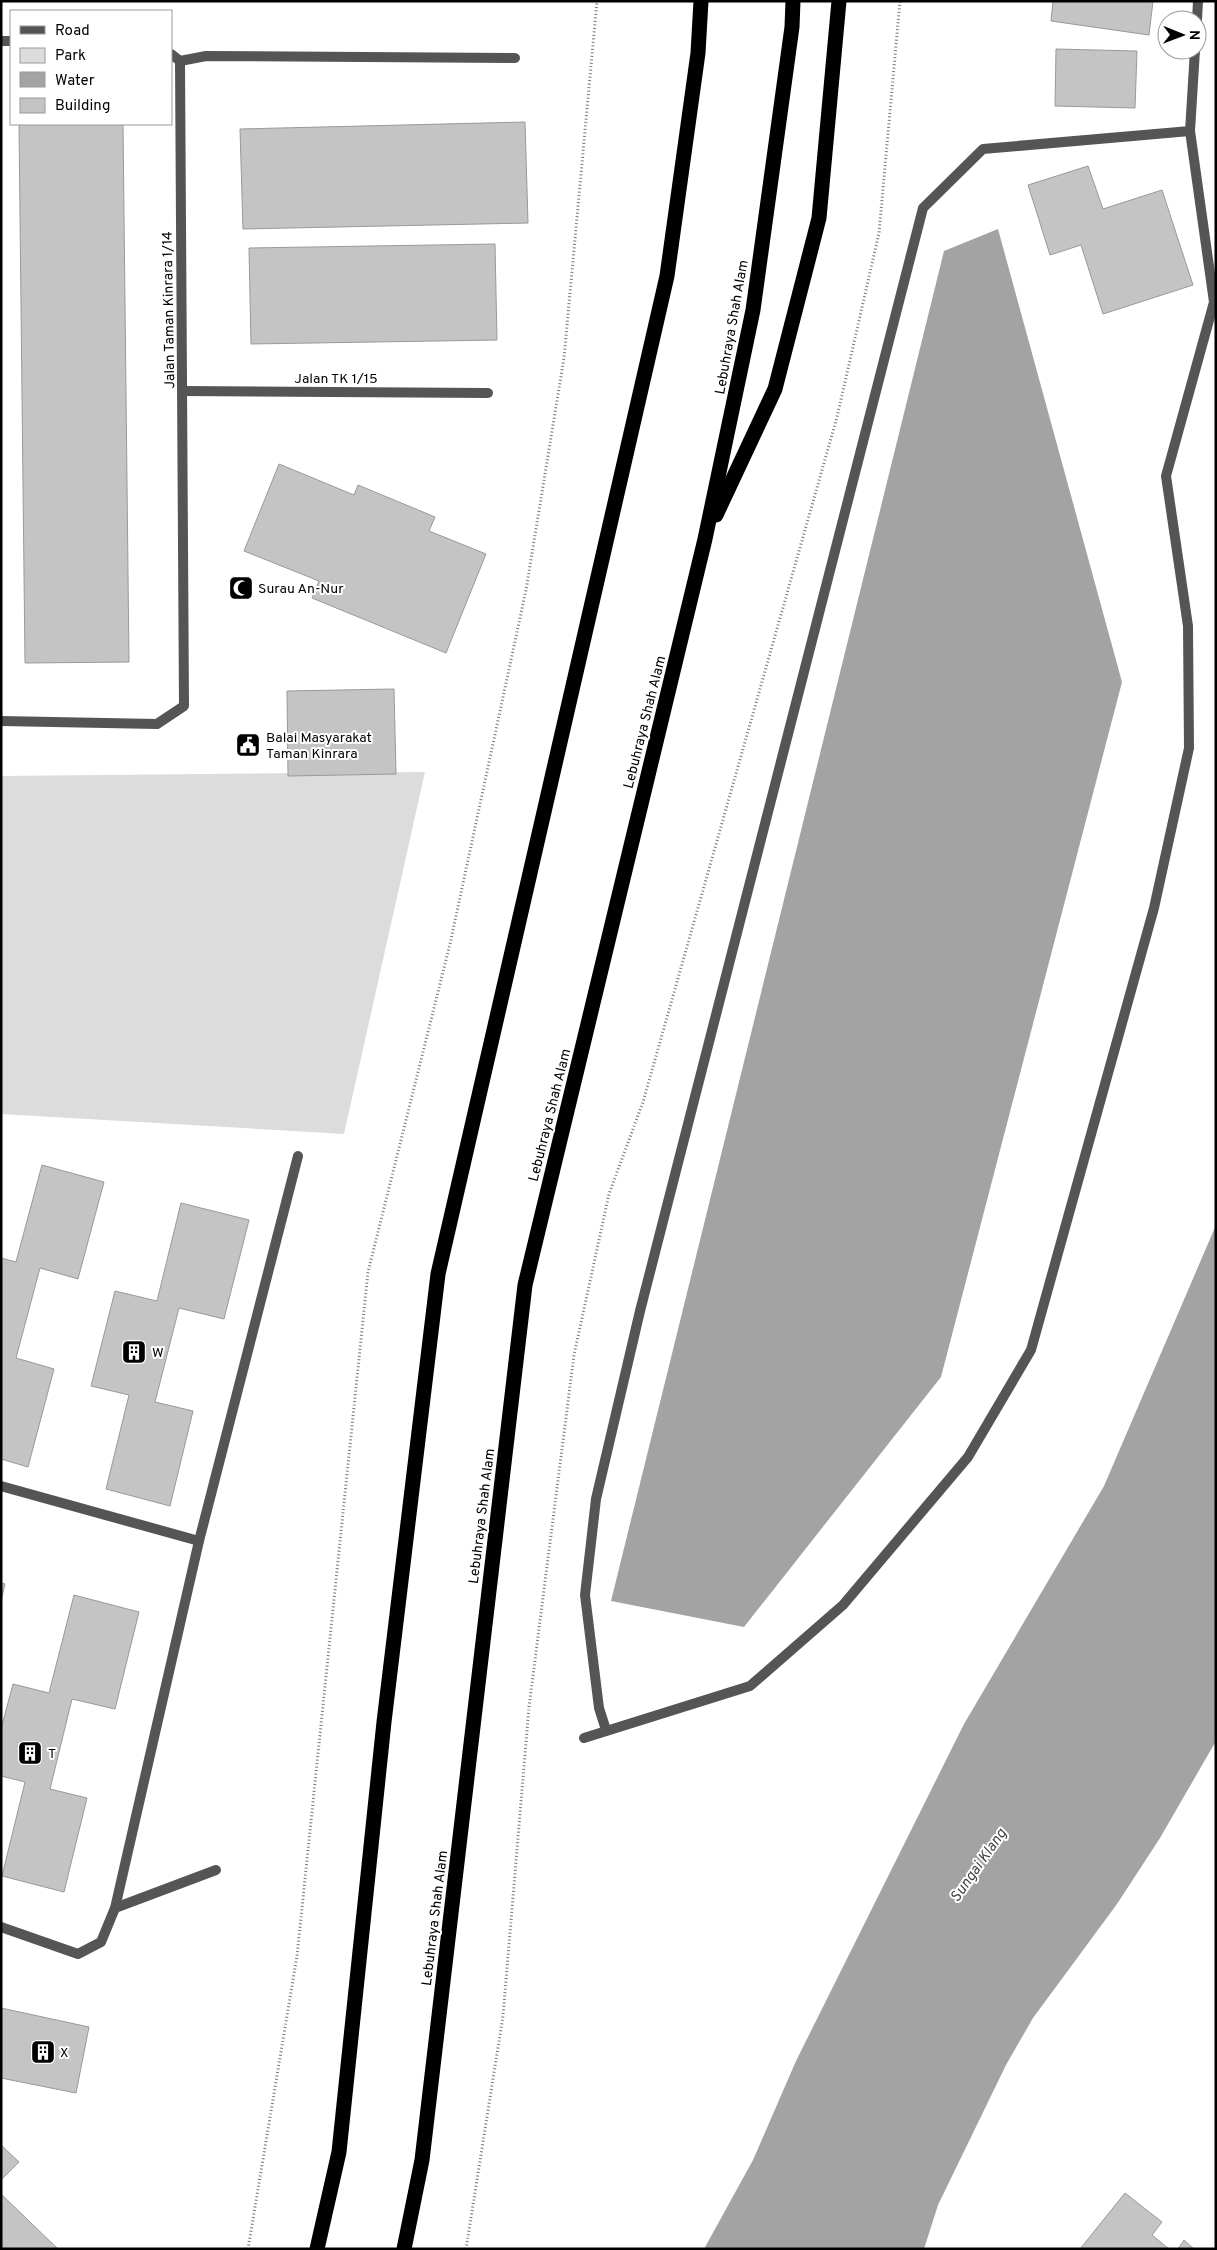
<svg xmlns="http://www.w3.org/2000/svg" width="1217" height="2250" font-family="Overpass,sans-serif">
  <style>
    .green { fill: #dcdcdc }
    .water { fill: #a3a3a3 }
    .building { fill: #c4c4c4; stroke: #999 }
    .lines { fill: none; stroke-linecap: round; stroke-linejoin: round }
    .path { stroke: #777; stroke-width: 3; stroke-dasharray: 1 2.5; stroke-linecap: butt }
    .service { stroke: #555; stroke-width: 10 }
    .minor { stroke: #555; stroke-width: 10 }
    .motorway { stroke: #000; stroke-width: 15 }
    .labels { text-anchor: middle; stroke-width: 4; stroke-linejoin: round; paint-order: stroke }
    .street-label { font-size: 14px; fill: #000; stroke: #fff }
    .poi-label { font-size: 14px; fill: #000; stroke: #fff; text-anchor: start }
    .water-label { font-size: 15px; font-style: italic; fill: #444; stroke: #fff }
  </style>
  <rect width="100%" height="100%" fill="#fff"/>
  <path class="green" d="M425 772 344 1134 1 1114V776Z"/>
  <g class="water">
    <path d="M998 229 1122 682 941 1377 744 1627 611 1601 944 251Z"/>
    <path d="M1216 1225V1741L1160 1838 1117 1904 1033 2018 1006 2065 938 2205 924 2249H704L753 2160 796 2061 964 1724 1104 1486Z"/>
  </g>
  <g class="building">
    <path d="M1053 1H1153L1149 35 1051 21Z"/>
    <path d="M1056 49 1137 51 1135 108 1055 106Z"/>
    <path d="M525 122 528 223 243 229 240 129Z"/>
    <path d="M19 124H123L129 662 25 663Z"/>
    <path d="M1088 166 1103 209 1162 190 1193 285 1103 314 1081 245 1050 255 1028 185Z"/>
    <path d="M495 244 497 340 251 344 249 248Z"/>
    <path d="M279 464 354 495 358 485 435 517 429 531 486 554 446 653 312 598 319 581 244 551Z"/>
    <path d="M394 689 396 774 288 776 287 691Z"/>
    <path d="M42 1165 104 1182 78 1279 40 1268 16 1358 54 1369 28 1467 1 1459V1258L16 1262Z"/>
    <path d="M181 1203 249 1220 224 1319 179 1308 155 1402 193 1411 170 1506 106 1489 129 1395 91 1386 115 1291 157 1301Z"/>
    <path d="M1 1583 5 1584 1 1601Z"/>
    <path d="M74 1595 139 1612 115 1709 72 1699 50 1789 87 1798 64 1892 2 1876 25 1782 1 1776V1729L13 1684 49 1693Z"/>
    <path d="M1 2008 89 2027 76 2093 1 2078Z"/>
    <path d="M1 2145 19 2162 1 2180Z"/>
    <path d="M1125 2193 1162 2222 1152 2235 1169 2249H1080Z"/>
    <path d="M1 2194 58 2249H1Z"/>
    <path d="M1184 2240 1194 2249H1178Z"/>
  </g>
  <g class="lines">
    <g class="path">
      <path d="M248 2249 297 1956 368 1272 450 944 526 590 564 358 597 1"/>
      <path d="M466 2249 503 2016 529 1707 574 1355 609 1194 643 1102 837 417 879 233 900 1"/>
    </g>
    <g class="service">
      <path d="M1197 20 1198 1"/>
      <path d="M606 1730 599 1708 585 1595 596 1499 640 1311 923 208 983 149 1190 131 1195 50"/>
      <path d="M584 1738 750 1686 843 1605 968 1457 1031 1350 1154 908 1189 748 1188 626 1166 476 1214 302 1190 131"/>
      <path d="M115 1908 216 1870"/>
    </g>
    <g class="minor">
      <path d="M1 41H11"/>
      <path d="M171 54 180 61"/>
      <path d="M183 391 488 393"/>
      <path d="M1 721 157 724 184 706 180 61 206 56 515 58"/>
      <path d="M1 1486 199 1541"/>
      <path d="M1 1927 78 1954 101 1942 115 1908 199 1541 298 1156"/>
    </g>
    <g class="motorway">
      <path d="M716 515 775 389 819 218 839 1"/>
      <path d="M317 2249 339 2152 384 1722 438 1274 667 276 698 53 701 1"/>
      <path d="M404 2249 422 2160 525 1285 705 539 753 310 792 27 793 1"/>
    </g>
  </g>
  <defs>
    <symbol id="mosque-square" viewBox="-11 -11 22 22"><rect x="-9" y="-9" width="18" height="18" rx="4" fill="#000" stroke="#fff"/><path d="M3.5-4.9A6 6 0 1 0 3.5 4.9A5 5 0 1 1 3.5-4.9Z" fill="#fff"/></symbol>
    <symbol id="civic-square" viewBox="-11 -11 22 22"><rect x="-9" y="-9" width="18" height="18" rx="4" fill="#000" stroke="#fff"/><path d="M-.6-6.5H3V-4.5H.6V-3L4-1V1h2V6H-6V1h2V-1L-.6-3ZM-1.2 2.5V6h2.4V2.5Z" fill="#fff"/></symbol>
    <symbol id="building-square" viewBox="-11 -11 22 22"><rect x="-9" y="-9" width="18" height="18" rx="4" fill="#000" stroke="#fff"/><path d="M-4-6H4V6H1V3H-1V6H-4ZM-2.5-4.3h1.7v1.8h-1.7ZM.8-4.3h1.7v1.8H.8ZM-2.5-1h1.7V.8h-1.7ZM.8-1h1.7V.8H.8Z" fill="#fff"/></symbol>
  </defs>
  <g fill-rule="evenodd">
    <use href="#mosque-square" x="227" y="574" width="28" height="28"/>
    <use href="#civic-square" x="234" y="731" width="28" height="28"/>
    <use href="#building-square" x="120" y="1338" width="28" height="28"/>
    <use href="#building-square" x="16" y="1739" width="28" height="28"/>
    <use href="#building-square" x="29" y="2038" width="28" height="28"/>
  </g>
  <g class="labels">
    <g class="street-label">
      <text transform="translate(168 310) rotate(-91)" y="5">Jalan Taman Kinrara 1/14</text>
      <text transform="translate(731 327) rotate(-80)" y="5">Lebuhraya Shah Alam</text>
      <text x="336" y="383">Jalan TK 1/15</text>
      <text transform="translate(644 722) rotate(-76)" y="5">Lebuhraya Shah Alam</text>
      <text transform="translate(549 1115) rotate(-76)" y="5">Lebuhraya Shah Alam</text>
      <text transform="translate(481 1516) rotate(-83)" y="5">Lebuhraya Shah Alam</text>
      <text transform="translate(434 1918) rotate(-83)" y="5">Lebuhraya Shah Alam</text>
    </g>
    <g class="poi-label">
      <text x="258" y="593">Surau An-Nur</text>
      <text x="266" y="742">Balai Masyarakat<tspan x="266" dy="16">Taman Kinrara</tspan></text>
      <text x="152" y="1357">W</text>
      <text x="48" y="1758">T</text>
      <text x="60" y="2057">X</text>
    </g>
    <g class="water-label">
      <text transform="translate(978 1865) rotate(-55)" y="5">Sungai Klang</text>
    </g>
  </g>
  <rect width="1217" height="2250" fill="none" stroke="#000000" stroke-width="5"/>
  <rect x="10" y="10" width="162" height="115" fill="#ffffff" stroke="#999999"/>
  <rect x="20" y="26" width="25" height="8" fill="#555555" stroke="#999999"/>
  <text x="55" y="35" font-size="15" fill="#000000">Road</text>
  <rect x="20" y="48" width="25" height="15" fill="#dcdcdc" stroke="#999999"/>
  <text x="55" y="60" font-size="15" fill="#000000">Park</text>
  <rect x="20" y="72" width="25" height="15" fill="#a3a3a3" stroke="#999999"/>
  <text x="55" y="85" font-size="15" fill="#000000">Water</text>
  <rect x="20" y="98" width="25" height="15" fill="#c4c4c4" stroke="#999999"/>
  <text x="55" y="110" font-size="15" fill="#000000">Building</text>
  <g transform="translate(1182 35) rotate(91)"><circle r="24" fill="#ffffff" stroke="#999999"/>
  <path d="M0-4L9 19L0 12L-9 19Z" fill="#000000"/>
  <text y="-8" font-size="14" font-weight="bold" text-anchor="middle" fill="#000000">N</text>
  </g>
</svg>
